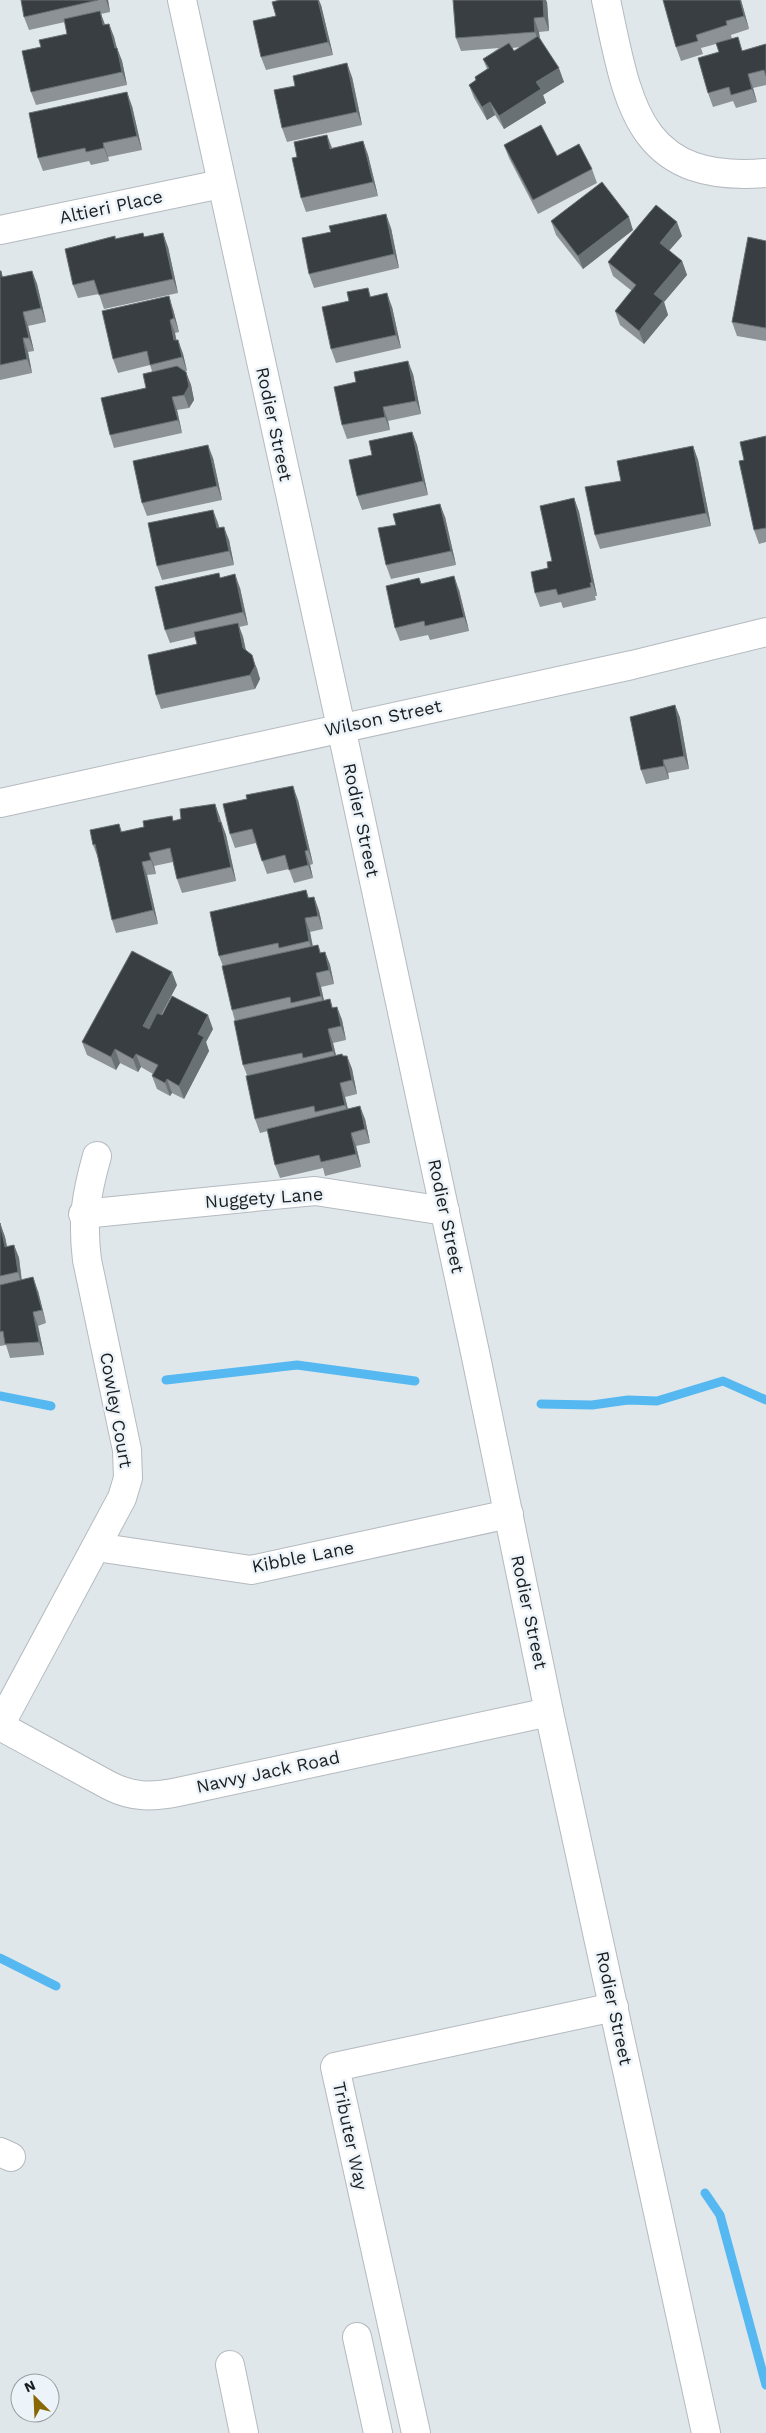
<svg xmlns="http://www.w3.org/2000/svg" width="766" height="2433" font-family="'Work Sans',sans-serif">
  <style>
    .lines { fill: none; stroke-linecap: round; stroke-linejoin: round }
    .stream { stroke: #55b8f0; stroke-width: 9 }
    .minor-casing { stroke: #b4babf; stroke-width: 30 }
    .minor { stroke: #fff; stroke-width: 28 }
    .wall { fill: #8c9296; fill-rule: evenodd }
    .shaded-wall { fill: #6a7174 }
    .building { fill: #383e41; stroke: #6a7174 }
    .labels { text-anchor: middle; stroke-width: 5; stroke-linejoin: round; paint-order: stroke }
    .street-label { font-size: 18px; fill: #1b1e20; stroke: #edf4f9 }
  </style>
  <rect width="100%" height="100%" fill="#e0e7eb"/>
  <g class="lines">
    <g class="stream">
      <path d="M166 1380 297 1365 415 1381"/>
      <path d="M0 1396 51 1406"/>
      <path d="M541 1404 592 1405 628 1400 657 1401 723 1381 766 1400"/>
      <path d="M0 1958 56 1986"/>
      <path d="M705 2193 720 2215 766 2385"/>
    </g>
    <defs>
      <g id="minor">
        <path d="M182 0 341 727 476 1357 549 1712 706 2433"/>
        <path d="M606 0C628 102 636 184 766 173"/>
        <path d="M0 230 221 184"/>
        <path d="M0 803 632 665 766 632"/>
        <path d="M83 1214 315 1191 445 1211"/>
        <path d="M96 1547 251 1570 509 1514"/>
        <path d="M0 1725 122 1498 128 1478 127 1450 87 1260C82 1220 86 1195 97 1156"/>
        <path d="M0 1726 110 1786C134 1798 153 1797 178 1792L549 1712"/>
        <path d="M0 2152 11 2157"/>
        <path d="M357 2337 378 2433"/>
        <path d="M230 2365 244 2433"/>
        <path d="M416 2433 335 2067 614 2007"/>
      </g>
    </defs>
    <use href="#minor" class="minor-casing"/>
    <use href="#minor" class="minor"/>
  </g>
  <g class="wall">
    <path d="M21 0H108L110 12 101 14 105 25 109 24 114 37 117 48 122 61 127 85 36 105 31 92 41 47 67 34 65 22 29 30 24 17Z"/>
    <path d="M663 0H741L749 29 731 35 732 39 743 51 766 44V85L753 88 757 102 736 108 733 101 713 107 708 93 719 52 716 44 701 48 703 54 681 61 676 47Z"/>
    <path d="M547 2 549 31 539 32 540 38 564 82 543 95 546 103 504 129 495 115 487 120 474 98 469 85 476 80 475 77 487 69 483 59 499 48 461 51 456 38ZM521 47 514 51 512 48Z"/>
    <path d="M321 5 333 55 266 70 261 57 276 16Z"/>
    <path d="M352 77 362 125 287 142 282 128Z"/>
    <path d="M132 106 142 150 108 157 109 161 91 165 89 161 43 171 38 158Z"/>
    <path d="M363 141 368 155 378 196 306 212 301 198 332 148Z"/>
    <path d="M504 145 557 156 592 169 597 183 538 214 509 158Z"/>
    <path d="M551 221 633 230 583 269 556 235Z"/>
    <path d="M391 228 399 268 314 288 309 274 331 232Z"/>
    <path d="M143 233 144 237 168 247 178 293 104 309 99 294 78 298 73 285 115 236 116 239Z"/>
    <path d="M682 236 669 251 682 261 687 275 664 302 668 315 644 344 620 325 615 311 632 291 613 276 608 262Z"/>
    <path d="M766 241V341L737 336 732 322Z"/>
    <path d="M0 271H1L3 277 32 271 37 284 46 322 28 326 34 351 28 352 32 373 0 380Z"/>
    <path d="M368 288 371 297 392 307 401 348 336 363 331 349 349 301Z"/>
    <path d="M173 309 179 332 175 333 176 340H178L183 354 187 371H185L191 385 194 400 189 408 177 410 182 433 114 448 110 435 146 388 152 371 150 365 118 373 113 359Z"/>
    <path d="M413 374 421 414 388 421 390 430 347 439 342 425Z"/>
    <path d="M412 432 417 445 428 495 362 510 357 496 372 455Z"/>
    <path d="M766 436V542L759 544 754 530 744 460Z"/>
    <path d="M693 446 698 460 711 526 600 549 595 535 621 481Z"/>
    <path d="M213 458 222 500 147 516 142 503Z"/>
    <path d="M574 498 579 512 597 596H595L596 600 563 608 561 602 540 607 535 593 548 568 552 561Z"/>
    <path d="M445 517 456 565 391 579 386 565Z"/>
    <path d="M218 523 219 528 229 540 234 565 162 580 157 566Z"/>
    <path d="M221 578 240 588 248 625 239 627 243 637 246 650 257 668 260 679 255 689 161 709 156 695 197 644 195 637 170 643 165 630Z"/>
    <path d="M421 583 459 590 469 631 430 640 428 635 400 641 395 628Z"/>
    <path d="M675 705 680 718 689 769 668 773 669 779 646 784 641 770Z"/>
    <path d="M298 800 313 864 310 865 313 878 294 883 289 869 267 874 256 843 235 848 230 834Z"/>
    <path d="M215 804 226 835 236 881 182 893 177 879 173 862 154 866 156 874 147 875 158 924 116 933 112 920 98 858 93 845 119 824 122 832 144 827 172 816 173 821 181 819Z"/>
    <path d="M306 890 309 898 314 897 319 911 323 929 310 932 313 946 318 945 321 953 325 952 330 965 334 984 321 987 324 1001 330 999 333 1008 337 1007 342 1020 346 1040 333 1043 336 1055 343 1056H347L352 1069 357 1094 345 1097 348 1109 365 1119 370 1143 356 1146 361 1167 325 1176 323 1168 280 1178 275 1165 268 1131 260 1133 255 1119 247 1075 243 1065 235 1021 232 1010 223 966 219 956Z"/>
    <path d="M177 985 161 1015 213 1029 206 1042 209 1051 184 1099 172 1093 170 1096 157 1089 152 1076 153 1074 141 1067 138 1072 120 1063 116 1070 87 1055 82 1042Z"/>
    <path d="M0 1223 5 1237 7 1247 14 1245 19 1258 22 1280 38 1291 46 1323 38 1326 44 1355 10 1358 6 1345 0 1346Z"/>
  </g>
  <g class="shaded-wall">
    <path d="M106 0H108L110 12Z"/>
    <path d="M318 0H319L321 5 333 55 328 42Z"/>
    <path d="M543 0H546L547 2 549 31 544 17Z"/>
    <path d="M740 0H741L749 29 744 16Z"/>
    <path d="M100 11 105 25H103Z"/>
    <path d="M534 18 539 32 540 45 535 32Z"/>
    <path d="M109 24 114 37 120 62 115 48Z"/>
    <path d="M117 48 122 61 127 85 122 72Z"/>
    <path d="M347 63 352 77 362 125 357 112Z"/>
    <path d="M559 68 564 82 543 95 546 103 504 129 499 116 536 82Z"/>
    <path d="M748 74 753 88 757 102 752 89Z"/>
    <path d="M127 92 132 106 142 150 137 136Z"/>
    <path d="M490 102 495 115 487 120 482 107Z"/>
    <path d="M327 135 332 148 330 149Z"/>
    <path d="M363 141 368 155 378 196 373 182Z"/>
    <path d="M103 143 108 157 109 161 104 148Z"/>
    <path d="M386 214 391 228 399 268 394 254Z"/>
    <path d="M629 217 633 230 583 269 578 256Z"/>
    <path d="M677 222 682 236 664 256 660 243Z"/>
    <path d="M163 233 168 247 178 293 173 279Z"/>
    <path d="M682 261 687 275 664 302 668 315 644 344 639 331 654 294Z"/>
    <path d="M32 271 37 284 46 322 41 308Z"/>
    <path d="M387 293 392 307 401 348 396 335Z"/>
    <path d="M169 296 173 309 179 332 174 318Z"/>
    <path d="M23 312 28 326 34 351 29 338Z"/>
    <path d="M170 320 175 333 179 354 174 340Z"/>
    <path d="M23 338 28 352 32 373 27 359Z"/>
    <path d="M178 340 183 354 187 371 182 357Z"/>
    <path d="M408 361 413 374 421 414 416 401Z"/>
    <path d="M186 372 191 385 194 400 189 408 184 395Z"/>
    <path d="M172 397 177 410 182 433 178 420Z"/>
    <path d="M383 407 388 421 390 430 385 417Z"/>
    <path d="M412 432 417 445 428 495 423 481Z"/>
    <path d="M208 445 213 458 222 500 217 486Z"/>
    <path d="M693 446 698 460 711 526 706 513Z"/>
    <path d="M574 498 579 512 597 596 592 582Z"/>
    <path d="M440 504 445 517 456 565 451 551Z"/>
    <path d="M213 510 218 523 222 542 217 528Z"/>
    <path d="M224 527 229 540 234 565 229 551Z"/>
    <path d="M235 574 240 588 248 625 243 612Z"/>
    <path d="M454 576 459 590 469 631 464 617Z"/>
    <path d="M238 623 243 637 248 662 243 648Z"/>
    <path d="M252 655 260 679 255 689 250 675Z"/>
    <path d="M675 705 680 718 689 769 684 756Z"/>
    <path d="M663 760 668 773 669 779 664 766Z"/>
    <path d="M293 786 298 800 313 864 308 850Z"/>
    <path d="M215 804 220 818 224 836 219 822Z"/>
    <path d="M221 822 226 835 236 881 231 867Z"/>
    <path d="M305 851 310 865 313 878 308 865Z"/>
    <path d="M149 853 154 866 156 874 151 860Z"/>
    <path d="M142 862 147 875 158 924 153 910Z"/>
    <path d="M314 897 319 911 323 929 318 916Z"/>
    <path d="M305 918 310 932 314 955 309 941Z"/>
    <path d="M325 952 330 965 334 984 329 970Z"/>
    <path d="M172 972 177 985 148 1040 143 1026Z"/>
    <path d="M316 973 321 987 326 1010 321 996Z"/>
    <path d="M337 1007 342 1020 346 1040 341 1026Z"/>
    <path d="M208 1015 213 1029 206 1042 209 1051 184 1099 179 1086 198 1034Z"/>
    <path d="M328 1029 333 1043 338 1065 333 1051Z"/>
    <path d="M115 1049 120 1063 116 1070 111 1057Z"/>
    <path d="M136 1054 141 1067 138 1072 133 1059Z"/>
    <path d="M347 1056 352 1069 357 1094 352 1080Z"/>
    <path d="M167 1079 172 1093 170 1096 165 1083Z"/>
    <path d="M340 1083 345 1097 350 1119 345 1105Z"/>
    <path d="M360 1106 365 1119 370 1143 365 1129Z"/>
    <path d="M351 1133 356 1146 361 1167 356 1154Z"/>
    <path d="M0 1223 5 1237 10 1261 5 1247Z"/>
    <path d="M14 1245 19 1258 22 1286 18 1272Z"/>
    <path d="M33 1277 38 1291 46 1323 42 1310Z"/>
    <path d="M33 1312 38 1326 44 1355 39 1342Z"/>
  </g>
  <g class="building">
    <path d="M21 0H98L24 17Z"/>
    <path d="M280 0H318L328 42 261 57 253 21 276 16 272 2Z"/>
    <path d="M453 0H543L544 17 534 18 535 32 456 38Z"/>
    <path d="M663 0H740L744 16 726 21 727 25 696 35 698 41 676 47Z"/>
    <path d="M100 11 103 25 109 24 115 48H117L122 72 31 92 22 51 41 47 39 40 67 34 64 19Z"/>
    <path d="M538 36 559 68 536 82 541 89 499 116 490 102 482 107 469 85 476 80 475 77 489 68 483 59 509 43 514 51Z"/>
    <path d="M738 37 742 51 766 44V76L764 70 748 74 752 89 731 95 729 87 708 93 698 58 719 52 716 43Z"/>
    <path d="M347 63 357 112 282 128 274 90 295 86 293 76Z"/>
    <path d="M127 92 137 136 103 143 104 148 86 152 85 148 38 158 29 113Z"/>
    <path d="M541 125 557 156 579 144 592 169 533 200 504 145Z"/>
    <path d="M327 135 330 149 363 141 373 182 301 198 292 158 297 157 294 142Z"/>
    <path d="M602 182 629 217 578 256 551 221Z"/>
    <path d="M656 205 677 222 660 243 682 261 654 294 663 301 639 331 615 311 636 285 608 262Z"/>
    <path d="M386 214 394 254 309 274 302 238 331 232 329 226Z"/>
    <path d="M143 233 144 237 163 233 173 279 99 295 94 280 73 285 65 249 115 236V239Z"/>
    <path d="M748 237 766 241V328L732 322Z"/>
    <path d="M0 271H1L2 277 32 271 41 308 23 312 29 338H23L27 359 0 365Z"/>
    <path d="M368 288 370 297 387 293 396 335 331 349 322 307 349 301 347 292Z"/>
    <path d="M169 296 174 318 170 320 174 340H178L182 357 150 365 147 351 113 359 102 311Z"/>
    <path d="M408 361 416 401 383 407 385 417 342 425 334 387 356 382 354 372Z"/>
    <path d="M177 366 186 372 189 386 184 395 172 397 178 420 110 435 101 398 146 388 143 374Z"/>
    <path d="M412 432 423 481 357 496 349 460 372 455 369 441Z"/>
    <path d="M766 436V528L754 530 739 461 744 460 740 442Z"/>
    <path d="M208 445 217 486 142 503 133 461Z"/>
    <path d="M693 446 706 513 595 535 585 487 621 481 617 461Z"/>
    <path d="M574 498 592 582 590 583 591 587 558 595 556 589 535 593 531 572 548 568 547 562 552 561 540 506Z"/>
    <path d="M440 504 451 551 386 565 378 528 396 525 393 514Z"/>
    <path d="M213 510 217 528 224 527 229 551 157 566 148 523Z"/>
    <path d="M219 573 220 578 235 574 243 612 165 630 155 587Z"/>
    <path d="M454 576 464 617 425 626 424 621 395 628 386 586 419 578 421 584Z"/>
    <path d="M238 623 243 648 252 655 255 666 250 675 156 695 148 655 197 644 194 632Z"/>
    <path d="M675 705 684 756 663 760 664 766 641 770 630 717Z"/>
    <path d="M293 786 308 850 305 851 308 865 289 870 285 855 262 861 252 829 230 834 223 804 247 799 246 795Z"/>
    <path d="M215 804 219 822H221L231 867 177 879 170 848 149 853 151 860 142 862 153 910 112 920 95 844 93 845 90 830 119 824 121 832 144 827 143 821 172 816 173 821 181 819 180 809Z"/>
    <path d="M306 890 308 898 314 897 318 916 305 918 309 941 279 948 278 943 219 956 210 912Z"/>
    <path d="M318 945 320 953 325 952 329 970 316 973 321 996 291 1003 290 997 232 1010 222 966Z"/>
    <path d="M132 951 172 972 143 1026 149 1029 157 1013 162 1015 172 996 208 1015 198 1034 204 1037 179 1086 167 1079 165 1083 152 1076 158 1065 136 1054 133 1059 115 1049 111 1057 82 1042Z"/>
    <path d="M330 999 332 1008 337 1007 341 1026 328 1029 333 1051 303 1058 302 1053 243 1065 234 1021Z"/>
    <path d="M342 1054 343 1056H347L352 1080 340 1083 345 1105 315 1112 314 1106 255 1119 246 1076Z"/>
    <path d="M360 1106 365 1129 351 1133 356 1154 321 1162 319 1155 275 1165 267 1129Z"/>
    <path d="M0 1223 5 1247 14 1245 18 1272 0 1276Z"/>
    <path d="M33 1277 42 1310 33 1312 39 1342 5 1344 3 1331 0 1332V1285Z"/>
  </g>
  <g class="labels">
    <g class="street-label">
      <text transform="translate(111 207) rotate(-12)" y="6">Altieri Place</text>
      <text transform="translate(274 424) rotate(78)" y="6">Rodier Street</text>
      <text transform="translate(383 718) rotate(-12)" y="6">Wilson Street</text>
      <text transform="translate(361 820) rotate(78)" y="6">Rodier Street</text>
      <text transform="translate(264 1198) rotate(-4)" y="6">Nuggety Lane</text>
      <text transform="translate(446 1216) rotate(78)" y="6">Rodier Street</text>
      <text transform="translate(116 1410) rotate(80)" y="6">Cowley Court</text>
      <text transform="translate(303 1557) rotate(-11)" y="6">Kibble Lane</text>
      <text transform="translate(529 1612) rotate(78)" y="6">Rodier Street</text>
      <text transform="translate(268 1772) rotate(-12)" y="6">Navvy Jack Road</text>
      <text transform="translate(614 2008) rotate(78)" y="6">Rodier Street</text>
      <text transform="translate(350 2136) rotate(78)" y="6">Tributer Way</text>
    </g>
  </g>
  <g transform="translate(35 2398) rotate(336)"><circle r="24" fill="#edf4f9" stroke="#999ea2"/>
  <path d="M0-4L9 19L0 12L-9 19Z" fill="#896704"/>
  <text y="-8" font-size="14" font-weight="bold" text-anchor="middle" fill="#1b1e20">N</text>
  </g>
</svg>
